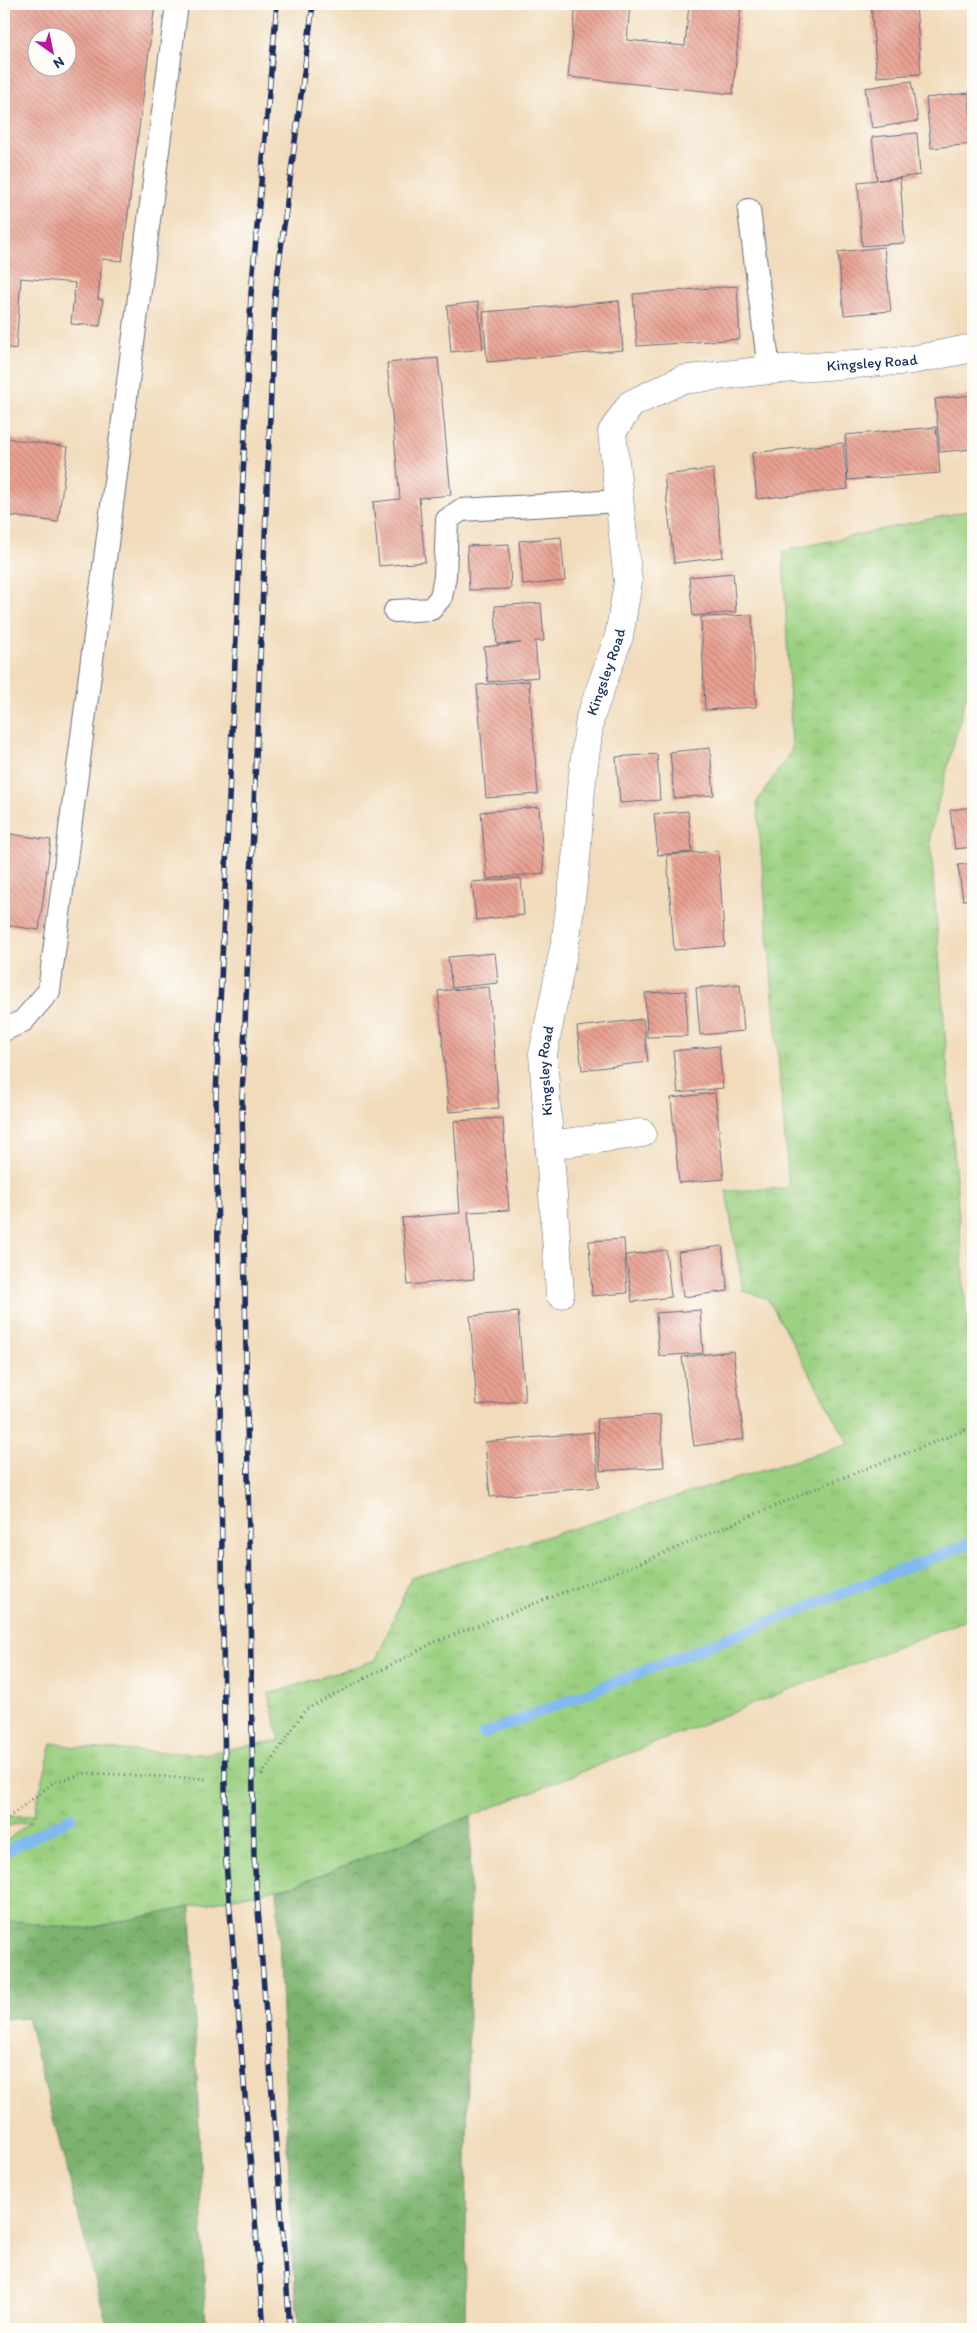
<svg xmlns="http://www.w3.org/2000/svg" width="977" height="2333" font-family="Itim,sans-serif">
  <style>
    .grass { fill: url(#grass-tufts); stroke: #5b806f }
    .forest { fill: url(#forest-crowns); stroke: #4c7066 }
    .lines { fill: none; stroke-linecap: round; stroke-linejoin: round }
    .stream { stroke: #80b8f0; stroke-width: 11 }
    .building { fill: url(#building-back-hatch); fill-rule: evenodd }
    .service-casing { stroke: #666b7f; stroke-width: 24 }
    .minor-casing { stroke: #666b7f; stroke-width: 29 }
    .path { stroke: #666b7f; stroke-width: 3; stroke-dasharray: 1 4; stroke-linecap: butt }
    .service { stroke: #fff; stroke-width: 22 }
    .minor { stroke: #fff; stroke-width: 28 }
    .rail-casing { stroke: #1b2f5e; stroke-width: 5.5 }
    .rail { stroke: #fdfcf7; stroke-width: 4; stroke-dasharray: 11; stroke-linecap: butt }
    .labels { text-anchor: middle; stroke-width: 4.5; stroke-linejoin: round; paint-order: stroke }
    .street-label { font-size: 15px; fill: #1b2f5e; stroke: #fdfcf7 }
  </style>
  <defs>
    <pattern id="grass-tufts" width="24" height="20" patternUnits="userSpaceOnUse" patternTransform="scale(1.25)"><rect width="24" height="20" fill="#9bd080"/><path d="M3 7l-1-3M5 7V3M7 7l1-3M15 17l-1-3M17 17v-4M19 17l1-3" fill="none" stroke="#85b371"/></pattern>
    <pattern id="forest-crowns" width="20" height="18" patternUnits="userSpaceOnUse" patternTransform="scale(1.25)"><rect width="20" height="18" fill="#7cb26e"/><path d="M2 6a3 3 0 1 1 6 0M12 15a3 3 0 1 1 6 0" fill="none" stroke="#65915e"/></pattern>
    <pattern id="building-back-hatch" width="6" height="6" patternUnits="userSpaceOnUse" patternTransform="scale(1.25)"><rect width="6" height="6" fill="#e9a091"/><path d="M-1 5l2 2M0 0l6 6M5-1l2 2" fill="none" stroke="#bc837a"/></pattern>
  </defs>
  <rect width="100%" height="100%" fill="#fdfcf7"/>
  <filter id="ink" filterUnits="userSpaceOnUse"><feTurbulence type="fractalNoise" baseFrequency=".02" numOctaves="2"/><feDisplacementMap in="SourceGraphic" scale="10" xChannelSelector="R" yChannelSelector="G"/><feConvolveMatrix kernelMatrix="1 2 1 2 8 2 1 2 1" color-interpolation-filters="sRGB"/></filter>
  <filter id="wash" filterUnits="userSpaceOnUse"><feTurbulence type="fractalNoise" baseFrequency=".0096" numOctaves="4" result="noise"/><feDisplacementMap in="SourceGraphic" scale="20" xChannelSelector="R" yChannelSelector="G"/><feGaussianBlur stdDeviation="1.12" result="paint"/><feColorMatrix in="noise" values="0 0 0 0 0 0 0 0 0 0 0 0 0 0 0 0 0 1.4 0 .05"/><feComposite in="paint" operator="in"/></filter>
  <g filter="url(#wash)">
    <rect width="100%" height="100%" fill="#f1dbbb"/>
    <path class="grass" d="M971 510 973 512V669L930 835 969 1351H973V1617L296 1885 85 1929 4 2017V1843L31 1821 4 1827V1817L34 1815 52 1743 82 1748 202 1754 280 1740 268 1694 376 1660 411 1578 849 1444 768 1299 743 1291 726 1191 789 1188 757 802 792 749 783 551Z"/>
    <g class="forest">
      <path d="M471 1816 465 2329H299L292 2248 277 1890 296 1885Z"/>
      <path d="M191 1907 206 2329H108L27 2018 4 2019V1920L85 1929Z"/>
    </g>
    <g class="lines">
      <g class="stream">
        <path d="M483 1734 973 1542"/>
        <path d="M4 1852 71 1818"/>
      </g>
    </g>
    <g id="blocks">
      <g class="building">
        <path d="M4 4H155L122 261 102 259 98 299 103 300 100 326 71 324 75 283 21 278 16 349 4 347ZM38 38H68V68H38Z"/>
        <path d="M576 4H630L627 40 685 46 689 4H741L733 94 568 77Z"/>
        <path d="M871 4H916L921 74 877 77Z"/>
        <path d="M911 81 918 121 872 128 865 88Z"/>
        <path d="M969 93 973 144 931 148 926 98Z"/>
        <path d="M917 133 920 175 879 180 900 178 905 243 862 246 858 182 877 180 872 137Z"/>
        <path d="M884 247 891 311 844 315 838 252Z"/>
        <path d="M737 286 740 339 637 346 633 294Z"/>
        <path d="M619 301 623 350 487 362 483 312Z"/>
        <path d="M478 302 483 349 451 352 447 306Z"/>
        <path d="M438 358 451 495 419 498 425 562 379 566 373 502 400 499 387 363Z"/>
        <path d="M973 395V449L940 452 935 399Z"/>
        <path d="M936 427 940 473 848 480 845 435Z"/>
        <path d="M4 438 68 447 58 522 4 515Z"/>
        <path d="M843 443 848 489 757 499 752 453Z"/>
        <path d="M713 469 723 557 674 563 664 475Z"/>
        <path d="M561 537 565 581 523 585 519 541Z"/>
        <path d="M509 544 511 589 469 590 467 546Z"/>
        <path d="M733 573 736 612 693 616 689 577Z"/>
        <path d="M541 603 544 641H535L538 677 488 682 484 647 521 643 497 644 495 606Z"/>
        <path d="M752 615 756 707 705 710 701 617Z"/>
        <path d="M529 681 538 794 486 798 477 685Z"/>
        <path d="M710 748 714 795 674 798 670 752Z"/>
        <path d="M657 754 660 800 620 803 616 757Z"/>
        <path d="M539 807 544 873 487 879 481 812Z"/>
        <path d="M973 807V847L955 849 950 810Z"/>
        <path d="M688 811 692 852 658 855 654 814Z"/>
        <path d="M4 833 51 840 39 930 4 925Z"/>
        <path d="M718 851 725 946 674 950 667 855Z"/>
        <path d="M973 863V905L972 906 971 899 963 900 958 865Z"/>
        <path d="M521 878 524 915 476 920 472 882Z"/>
        <path d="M495 953 498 983 452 988 448 957Z"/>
        <path d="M740 984 744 1031 700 1035 696 988Z"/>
        <path d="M489 987 499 1108 449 1112 438 991Z"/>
        <path d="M686 991 687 1036 647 1037 645 993Z"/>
        <path d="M643 1019 648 1062 582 1070 577 1027Z"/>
        <path d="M719 1046 723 1088 678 1093 673 1051Z"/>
        <path d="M715 1093 724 1179 679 1183 671 1098Z"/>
        <path d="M503 1118 509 1210 468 1212 474 1279 408 1285 402 1218 460 1213 454 1121Z"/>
        <path d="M624 1239 627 1293 592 1296 589 1241Z"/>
        <path d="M722 1246 728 1291 683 1297 678 1252Z"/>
        <path d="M666 1250 671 1297 632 1302 626 1255Z"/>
        <path d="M700 1310 703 1353 659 1356 656 1313Z"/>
        <path d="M518 1312 525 1401 477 1405 470 1316Z"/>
        <path d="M733 1351 744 1439 694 1446 682 1357Z"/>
        <path d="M660 1415 664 1467 600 1471 597 1419Z"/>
        <path d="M594 1432 599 1487 490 1497 485 1442Z"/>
      </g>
    </g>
  </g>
  <g filter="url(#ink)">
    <use href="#blocks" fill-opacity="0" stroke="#666b7f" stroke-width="1"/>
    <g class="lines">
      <defs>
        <g id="service">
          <path d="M749 210 769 370"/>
          <path d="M395 611 431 609 441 597 445 576 447 520 461 510 619 501"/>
          <path d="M4 1030 23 1021 49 991 177 4"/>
        </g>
        <g id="minor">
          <path d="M550 1145 642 1133"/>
          <path id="s1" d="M560 1294 543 1054 566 938 576 860 581 789 590 718 619 636 628 582 612 432 631 404 681 380 769 370 912 360 973 348"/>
        </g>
      </defs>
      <use href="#service" class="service-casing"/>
      <use href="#minor" class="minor-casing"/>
      <g class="path">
        <path d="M262 1775 305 1710 435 1642 650 1559 829 1483 973 1427"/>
        <path d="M4 1821 54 1782 88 1773 208 1779"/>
      </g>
      <use href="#service" class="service"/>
      <use href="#minor" class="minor"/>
      <defs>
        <g id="rail">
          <path d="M264 2329 226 1862 216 1096 251 294 277 4"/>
          <path d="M290 2329 254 1857 242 1098 275 294 313 4"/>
        </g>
      </defs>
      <use href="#rail" class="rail-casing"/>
      <use href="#rail" class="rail"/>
    </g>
  </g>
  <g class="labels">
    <g class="street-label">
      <text dy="5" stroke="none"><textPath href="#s1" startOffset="1154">Kingsley Road</textPath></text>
      <text dy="5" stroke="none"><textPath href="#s1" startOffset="629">Kingsley Road</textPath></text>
      <text dy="5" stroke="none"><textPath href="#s1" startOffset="224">Kingsley Road</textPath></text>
    </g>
  </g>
  <rect width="977" height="2333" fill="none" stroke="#fdfcf7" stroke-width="20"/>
  <g transform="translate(52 52) rotate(147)"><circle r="24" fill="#fdfcf7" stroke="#a3aaba"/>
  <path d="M0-4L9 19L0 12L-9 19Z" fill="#b5179e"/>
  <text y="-8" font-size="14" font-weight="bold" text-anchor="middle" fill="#1b2f5e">N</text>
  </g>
</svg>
